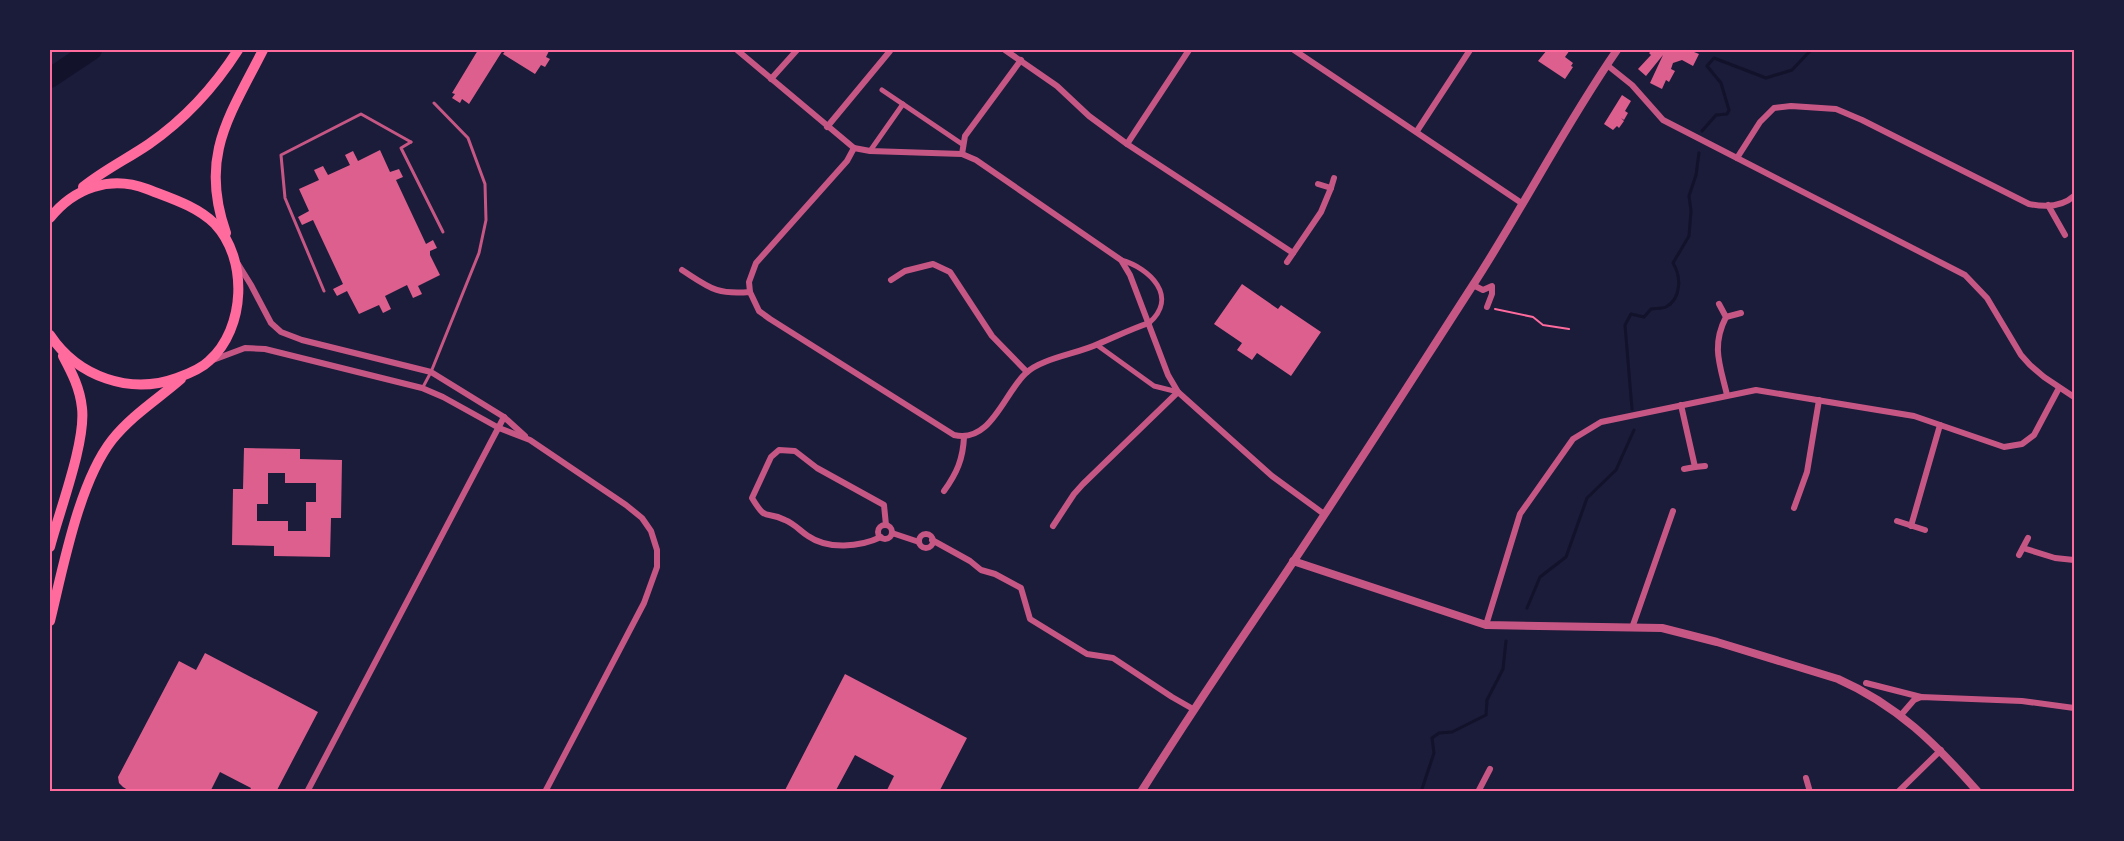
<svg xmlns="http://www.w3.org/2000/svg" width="2124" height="841" font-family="Raleway,sans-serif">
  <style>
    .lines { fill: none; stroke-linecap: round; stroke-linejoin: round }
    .stream { stroke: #12122b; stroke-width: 3 }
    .river { stroke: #12122b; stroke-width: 20 }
    .building { fill: #dd5f8e; fill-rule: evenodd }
    .path { stroke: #ff6b9d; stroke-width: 2 }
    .service { stroke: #c65784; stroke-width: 3 }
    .pedestrian { stroke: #c65784; stroke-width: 5 }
    .minor { stroke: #c65784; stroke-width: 6 }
    .tertiary { stroke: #c65784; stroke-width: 8 }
    .trunk { stroke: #ff6b9d; stroke-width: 10 }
    .neatline { fill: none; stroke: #ff6b9d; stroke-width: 2 }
  </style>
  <rect width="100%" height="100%" fill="#1b1b3a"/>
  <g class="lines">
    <g class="stream">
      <path d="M1702 131 1716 115 1727 114 1729 110 1721 83 1707 66 1714 58 1766 78 1792 70 1811 50"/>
      <path d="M1632 409 1625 325 1631 314 1644 317 1651 309C1655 308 1662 309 1666 307 1682 298 1681 276 1673 263L1689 236 1691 211 1689 196 1696 175 1699 153"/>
      <path d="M1527 608 1540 577 1566 557 1587 498 1616 470 1634 430"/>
      <path d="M1421 792 1434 753 1432 738 1439 733 1452 732 1486 715 1487 700 1503 669 1506 641"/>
    </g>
    <path class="river" d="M50 78 92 50"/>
  </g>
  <g class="building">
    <path d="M478 50H503L469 104 462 99 460 103 452 98 455 94 452 93Z"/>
    <path d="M506 50H546L549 51 546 57 550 59 545 67 541 65 535 74 503 54Z"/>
    <path d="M1547 50H1570L1565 57 1573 63 1571 66 1573 67 1565 79 1538 61Z"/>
    <path d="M1652 50H1689L1699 54 1693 66 1682 60 1673 63 1671 69 1675 71 1669 82 1666 80 1662 89 1650 83 1663 55 1646 76 1638 69 1651 55 1649 53Z"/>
    <path d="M1622 95 1631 101 1625 111 1628 113 1624 120 1621 118 1624 121 1619 128 1617 126 1613 130 1604 124Z"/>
    <path d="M380 150 390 172 399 169 403 177 396 180 426 244 433 240 437 248 430 251V255L440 275 418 286 422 294 413 298 407 285 385 296 391 309 383 313 379 305 359 314 347 291 337 296 333 289 343 284 313 220 302 225 298 217 309 211 299 189 319 180 314 170 323 166 328 175 350 165 345 155 353 151 358 161Z"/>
    <path d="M1242 284 1278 309 1281 305 1321 332 1291 376 1257 353 1252 360 1237 350 1242 343 1214 324Z"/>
    <path d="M244 448 300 449V459L342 460 341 518H331L330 557 274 556V546L232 545 233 489H243ZM268 473H285V483H316V502H306V531H288V521H257V504H268Z"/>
    <path d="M205 653 318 712 276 792H249L251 788 220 772 210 792H131L123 787 119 783 118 777 179 661 196 670Z"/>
    <path d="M845 674 967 738 939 792H886L894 776 855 755 835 792H784Z"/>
  </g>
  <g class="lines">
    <path class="path" d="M1495 309 1533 317 1543 325 1569 329"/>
    <g class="service">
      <path d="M411 142 401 148 443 232"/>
      <path d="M324 291 285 198 281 155 361 114 411 142"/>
      <path d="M423 387 431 372 479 253 486 220 485 184 468 138 434 103"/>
    </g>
    <g class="pedestrian">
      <path d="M882 90 962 144"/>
      <path d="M870 151 903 104"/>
      <path d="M1121 260C1150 268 1179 297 1149 323"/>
      <path d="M1097 345 1154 386 1178 392"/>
    </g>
    <g class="minor">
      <path d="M737 50 854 148 870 151 962 154 976 160 1121 260 1130 275 1168 375 1178 392 1272 476 1324 514"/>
      <path d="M1005 50 1057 86 1089 116 1127 144 1293 253"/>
      <path d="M1294 50 1523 204"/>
      <path d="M1607 65 1632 85 1663 120 1965 275 1987 298 2021 355 2030 365 2044 377 2074 397"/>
      <path d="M771 79 797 50"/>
      <path d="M827 127 890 51"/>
      <path d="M1417 131 1470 50"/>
      <path d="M1127 144 1189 50"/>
      <path d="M962 154 965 136 1021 60"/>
      <path d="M1737 158 1760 122 1774 108 1791 106 1836 109 1862 120 2029 204C2044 207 2062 207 2074 196"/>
      <path d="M1318 184 1331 188 1334 178"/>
      <path d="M2048 205 2065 235"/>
      <path d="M1287 262 1321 212 1331 188"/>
      <path d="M238 264 251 285 271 323 281 332 302 340 431 372 504 417 525 436"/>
      <path d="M682 270C710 288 716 295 750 292L759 311 770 319 954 435C991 444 1004 393 1026 373 1042 358 1077 354 1098 344 1115 337 1131 329 1149 323"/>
      <path d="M891 280 905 271 933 264 950 272 992 336 1027 372"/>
      <path d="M1473 285 1483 290 1492 286V294L1487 307"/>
      <path d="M750 292 749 282 756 263 847 161 854 148"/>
      <path d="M1719 304 1726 317C1711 346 1720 365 1727 395"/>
      <path d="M1726 317 1741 313"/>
      <path d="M213 360 245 348 265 349 422 388 443 397 499 428 530 440 626 505 642 518 651 531 657 550V567L644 603 545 792"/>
      <path d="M1681 405 1695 467 1684 469"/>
      <path d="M1695 467 1705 466"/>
      <path d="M944 491C957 473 963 459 964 437"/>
      <path d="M1794 508 1807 472 1819 400"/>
      <path d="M1897 521 1925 530"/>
      <circle cx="885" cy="532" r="7"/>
      <path d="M1053 526 1074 494 1083 484 1178 392"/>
      <path d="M1911 526 1940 425"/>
      <path d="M892 533 919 542"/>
      <circle cx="926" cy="541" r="7"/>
      <path d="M881 537C860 547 828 550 808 536 800 531 795 524 785 520 765 510 767 523 752 498L771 457 779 450 795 451 817 468 884 505 886 525"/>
      <path d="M932 540 970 561 981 570 995 574 1021 588 1030 619 1087 654 1113 658 1172 697 1193 709"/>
      <path d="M2023 548 2055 558 2074 560"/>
      <path d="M2019 555 2028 538"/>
      <path d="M1486 625 1520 514 1573 439 1601 422 1756 390 1914 416 2004 447 2022 444 2034 435 2059 388"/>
      <path d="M1632 628 1673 511"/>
      <path d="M1866 683 1921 697"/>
      <path d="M1901 715 1914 700 1921 697 2022 701 2074 708"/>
      <path d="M1806 778 1810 792"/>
      <path d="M307 792 504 417"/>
      <path d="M1478 792 1490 769"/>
      <path d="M1898 792 1941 750"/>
    </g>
    <g class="tertiary">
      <path d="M1293 561 1486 625 1662 628 1717 642 1838 679C1897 705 1936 744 1978 792"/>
      <path d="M1141 792C1179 732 1218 673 1258 614 1332 506 1402 395 1473 285 1523 208 1565 125 1617 50"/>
    </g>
    <g class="trunk">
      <path d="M83 187C104 170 127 159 149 144 185 119 215 86 238 50"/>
      <path d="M50 218C74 188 110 175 147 189 170 198 197 206 215 224 248 259 246 328 209 361 201 369 188 374 177 378 130 395 78 377 50 335"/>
      <path d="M226 233C199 156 229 117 263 50"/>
      <path d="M50 547C59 512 86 442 82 408 80 388 72 373 63 356"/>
      <path d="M50 621C63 568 79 482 112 440 132 415 158 399 181 379"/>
    </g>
  </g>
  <rect width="2124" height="841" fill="none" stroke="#1b1b3a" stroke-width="102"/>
  <rect x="51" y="51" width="2022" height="739" class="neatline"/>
</svg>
